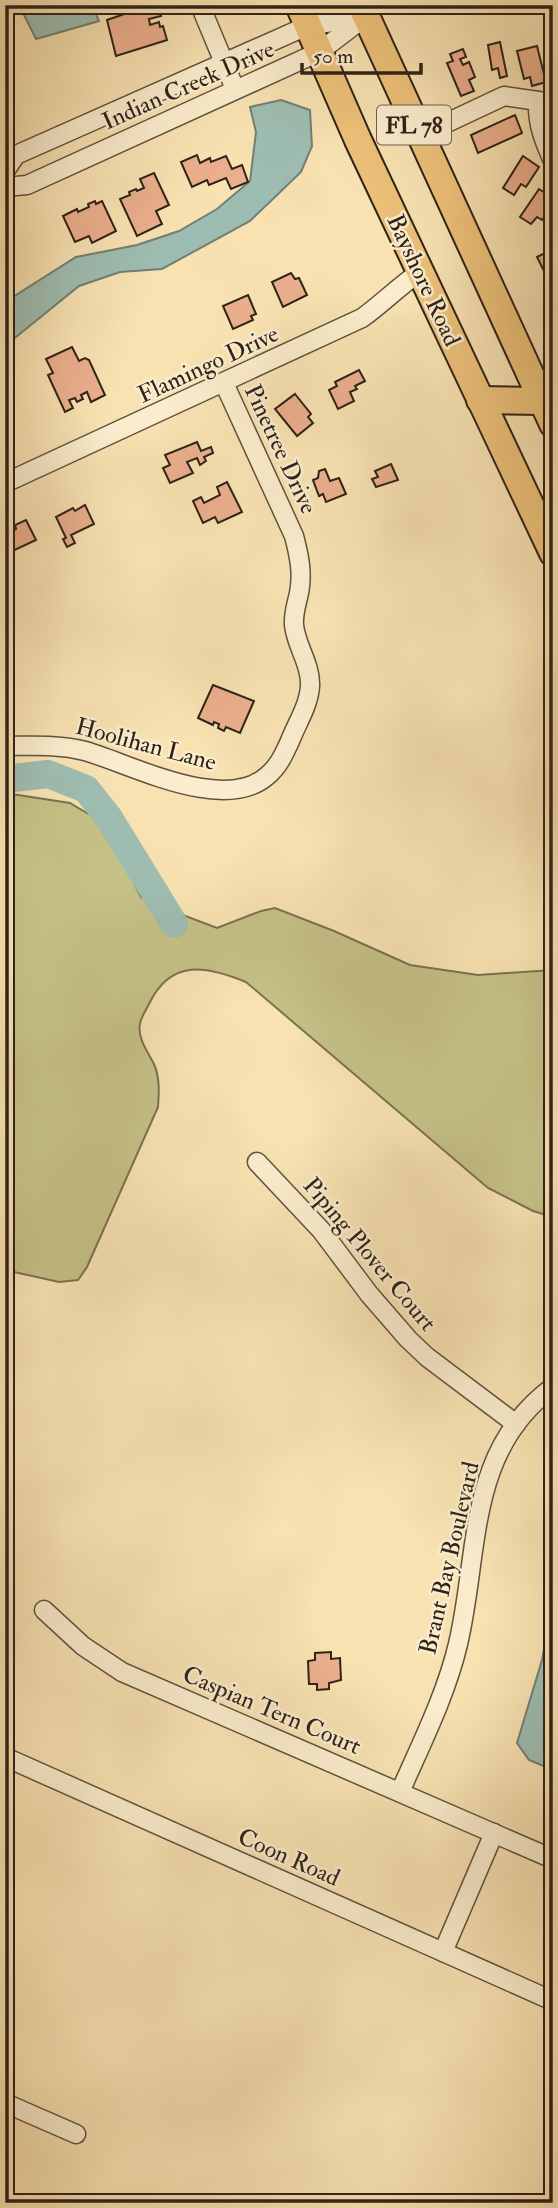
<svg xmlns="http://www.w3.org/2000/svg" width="558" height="2208" font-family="'IM FELL Double Pica',serif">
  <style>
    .green { fill: #c5c187; stroke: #7a7250; stroke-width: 2 }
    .water { fill: #9ebdb2; stroke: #727f74; stroke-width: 2 }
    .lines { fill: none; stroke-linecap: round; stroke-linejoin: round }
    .river { stroke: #9ebdb2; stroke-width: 28 }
    .building { fill: #ebaf8d; stroke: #2f2218; stroke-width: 2 }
    .minor-casing { stroke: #61523e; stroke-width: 21 }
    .primary-casing { stroke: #2f2218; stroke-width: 30 }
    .minor { stroke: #faeccd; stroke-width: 18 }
    .primary { stroke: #ecc179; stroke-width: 26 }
    .labels { text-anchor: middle; stroke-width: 5; stroke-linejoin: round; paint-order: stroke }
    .shield { fill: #faeccd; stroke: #6c5f4e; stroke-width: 2 }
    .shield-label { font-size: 23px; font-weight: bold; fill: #2f2218 }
    .street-label { font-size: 24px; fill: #2f2218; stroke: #faeccd }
  </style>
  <rect width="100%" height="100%" fill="#f8e2b2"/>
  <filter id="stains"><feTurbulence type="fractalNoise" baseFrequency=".00286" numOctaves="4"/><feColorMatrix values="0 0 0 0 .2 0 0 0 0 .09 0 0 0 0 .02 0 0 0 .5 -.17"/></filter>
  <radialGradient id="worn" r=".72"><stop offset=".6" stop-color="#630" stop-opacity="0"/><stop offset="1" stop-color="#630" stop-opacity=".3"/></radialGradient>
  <path class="green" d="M5 793 70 803 95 818 108 832 141 897 159 906 217 928 261 911 275 908 334 931 410 965 478 975 553 970V1217L533 1211 488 1188 246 982C207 966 171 958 149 1004 146 1010 141 1017 140 1024 137 1038 148 1052 154 1064 160 1078 159 1093 158 1107L87 1267 78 1280 59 1282 5 1270Z"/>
  <g class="water">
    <path d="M19 5H92L99 21 36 39Z"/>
    <path d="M281 100 310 110 312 146 301 172 250 221 162 269 120 272 79 286 5 346V302L76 257 137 245 179 231 217 209 250 181 256 132 250 107Z"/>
    <path d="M553 1600V1770L529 1760 517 1743 542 1660Z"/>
  </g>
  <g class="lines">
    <path class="river" d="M5 779 48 774 86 789 109 818 174 924"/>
  </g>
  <g class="building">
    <path d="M141 5H158L161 16 149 19 150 25 159 22 160 27 163 26 167 40 116 56 107 20 142 8Z"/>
    <path d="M500 42 507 76 500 78 498 68 492 70 488 45Z"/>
    <path d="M537 46 546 82 532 86 530 77 524 79 517 51Z"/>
    <path d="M463 49 466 57 460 59 463 65 469 62 475 77 469 80 474 91 461 96 447 63 453 61 450 54Z"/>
    <path d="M515 115 522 133 478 153 471 135Z"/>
    <path d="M197 155 200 163 210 158 211 162 226 156 232 169 242 165 248 182 231 189 226 178 209 185 207 180 192 187 181 162Z"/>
    <path d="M523 156 539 167 526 187 521 184 514 195 503 188Z"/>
    <path d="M154 173 169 205 156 211 162 224 137 236 120 199 130 195 129 192 136 189 137 191 144 188 140 179Z"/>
    <path d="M539 189 553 198V205L542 220 537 217 531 224 520 217Z"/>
    <path d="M95 201 96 204 102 201 116 231 92 243 89 236 75 242 63 216 77 209 78 212 89 207 88 204Z"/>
    <path d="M553 249V277L548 279 537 257Z"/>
    <path d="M291 273 295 279 299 278 307 295 283 307 272 282Z"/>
    <path d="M248 295 256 314 251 316 253 320 233 329 223 306Z"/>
    <path d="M72 347 79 361 85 358 89 360 105 395 91 402 87 392 81 395 83 399 77 402 75 398 69 400 73 408 65 412 48 375 53 373 46 359Z"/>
    <path d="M359 370 365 381 355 386 357 389 350 392 354 401 338 409 329 390 337 386 335 382Z"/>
    <path d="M295 394 311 414 308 417 313 423 297 436 275 409Z"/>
    <path d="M197 442 201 451 211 447 213 453 204 457 206 461 200 465 197 458 187 462 193 473 170 483 163 468 170 465 165 455Z"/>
    <path d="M391 464 398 480 376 487 372 479 378 477 375 471Z"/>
    <path d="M325 469 330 481 339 478 346 494 326 502 323 494 319 496 313 480 318 478 319 471Z"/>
    <path d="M227 482 242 512 218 523 215 517 203 523 193 501 201 497 204 503 220 495 217 487Z"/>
    <path d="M85 505 94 524 71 535 75 543 67 547 63 539 66 538 56 517 73 508 75 511Z"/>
    <path d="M26 520 36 540 6 554 5 534 16 529 15 525Z"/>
    <path d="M213 685 254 701 240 733 226 727 224 731 218 728 219 724 214 722 213 725 198 718Z"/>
    <path d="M331 1652V1659L340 1658 341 1680 329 1683V1689L317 1690V1684H309L308 1661 315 1660V1653Z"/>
  </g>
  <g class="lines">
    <defs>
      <g id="minor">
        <path d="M200 5 235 89"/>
        <path d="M538 101C537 124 544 141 553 161"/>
        <path d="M419 136 504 96 545 102 553 105"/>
        <path d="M5 171 16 155 307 26 362 17"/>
        <path d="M5 187 27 185 319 52 365 17"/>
        <path d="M5 483 362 318C382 304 399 286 420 272"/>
        <path d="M5 746C31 746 59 744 85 751 131 764 223 814 267 776 279 766 284 754 290 741 297 723 309 705 310 686 311 664 296 646 294 625 293 614 297 603 299 593 303 573 299 555 294 536L224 383"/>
        <path d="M257 1162 321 1230 369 1294 408 1339 427 1357 516 1424"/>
        <path d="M44 1610 83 1646 122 1672 553 1859"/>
        <path d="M5 1757 553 2001"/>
        <path d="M400 1792C421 1744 446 1695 458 1644 480 1551 466 1451 553 1387"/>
        <path d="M443 1952 494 1833"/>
        <path d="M5 2103 76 2134"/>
      </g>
      <g id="primary">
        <path d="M299 5 358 140 553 553"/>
        <path d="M361 5 553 424"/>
        <path d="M480 400 542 401"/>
      </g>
    </defs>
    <use href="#minor" class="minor-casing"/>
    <use href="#primary" class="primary-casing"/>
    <use href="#minor" class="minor"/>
    <use href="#primary" class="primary"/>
  </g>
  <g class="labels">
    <rect class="shield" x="377" y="105.5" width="74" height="39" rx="5"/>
    <g class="shield-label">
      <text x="414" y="133">FL 78</text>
    </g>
    <g class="street-label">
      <text transform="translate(188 85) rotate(-24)" y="8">Indian Creek Drive</text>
      <text transform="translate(424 280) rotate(65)" y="8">Bayshore Road</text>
      <text transform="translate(208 364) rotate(-25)" y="8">Flamingo Drive</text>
      <text transform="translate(281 449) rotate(65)" y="8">Pinetree Drive</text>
      <text transform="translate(146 744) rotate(15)" y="8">Hoolihan Lane</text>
      <text transform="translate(370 1254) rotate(50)" y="8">Piping Plover Court</text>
      <text transform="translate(449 1558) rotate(-77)" y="8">Brant Bay Boulevard</text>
      <text transform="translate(272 1710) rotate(23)" y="8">Caspian Tern Court</text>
      <text transform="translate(289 1857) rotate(24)" y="8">Coon Road</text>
    </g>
  </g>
  <rect width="558" height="2208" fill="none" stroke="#f8e2b2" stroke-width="28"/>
  <rect x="7" y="7" width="544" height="2194" fill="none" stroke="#2f2218" stroke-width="3.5"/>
  <rect x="14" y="14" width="530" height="2180" fill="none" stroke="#2f2218" stroke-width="2"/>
  <path d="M302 63v10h119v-10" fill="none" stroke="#2f2218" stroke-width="3.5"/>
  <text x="313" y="63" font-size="21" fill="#2f2218" stroke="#faeccd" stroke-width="5" paint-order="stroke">50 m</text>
  <rect width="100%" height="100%" filter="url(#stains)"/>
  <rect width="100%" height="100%" fill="url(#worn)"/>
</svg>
